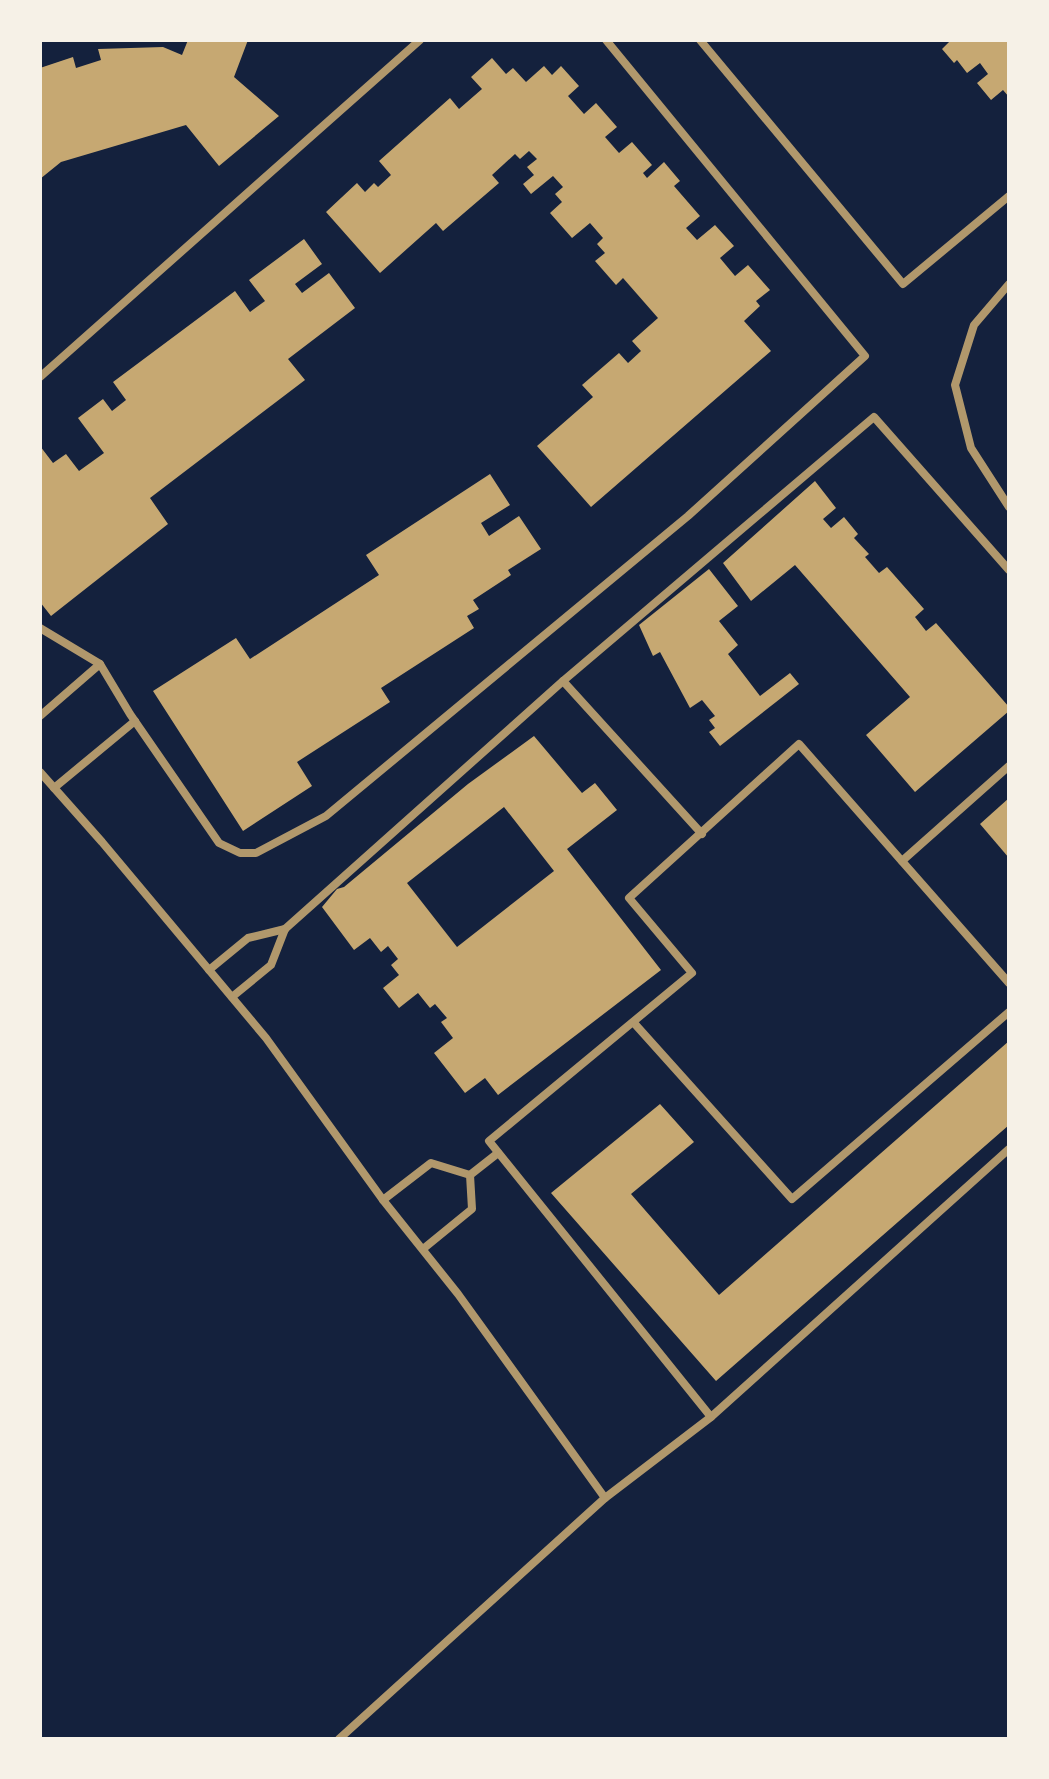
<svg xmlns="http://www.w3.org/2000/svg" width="1049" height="1779" font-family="Bitter,serif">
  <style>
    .building { fill: #c6a872; fill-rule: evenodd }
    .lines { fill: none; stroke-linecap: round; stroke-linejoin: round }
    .minor { stroke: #b1986c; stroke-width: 8 }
  </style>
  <rect width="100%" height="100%" fill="#14213d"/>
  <g class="building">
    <path d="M188 40H248L234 77 279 116 219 166 186 125 61 162 40 179V68L73 57 76 68 101 60 98 49 163 47 182 55Z"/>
    <path d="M951 40H1009V97L1003 90 991 100 977 83 988 74 980 63 967 73 957 60 954 63 942 49Z"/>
    <path d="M492 58 506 74 513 68 526 82 544 66 552 75 561 66 579 86 568 96 584 114 596 103 617 127 605 137 619 153 632 142 652 165 643 173 647 178 664 162 680 181 674 186 700 216 686 228 697 240 715 225 734 246 720 258 735 276 748 265 770 290 756 301 760 306 744 321 771 351 591 507 537 446 593 397 582 385 619 353 628 363 641 351 632 341 658 318 623 278 616 285 595 261 605 253 597 244 603 238 590 223 572 238 550 213 562 202 555 194 563 187 553 176 531 194 523 184 534 175 527 167 537 159 529 151 520 159 515 154 492 175 499 183 443 231 436 223 380 273 326 212 357 183 365 192 374 183 378 187 391 175 379 161 450 98 459 109 482 89 471 77Z"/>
    <path d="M304 239 322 264 295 284 302 293 329 273 355 308 288 359 305 380 150 498 168 524 51 616 40 602V446L53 463 66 454 79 471 104 453 78 418 103 399 112 411 126 400 113 382 235 291 250 312 265 301 249 280Z"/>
    <path d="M490 474 510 505 481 523 489 536 519 516 541 549 508 570 511 575 473 600 479 609 467 616 474 628 381 688 390 702 297 762 312 786 243 831 153 691 236 638 250 659 379 575 366 555Z"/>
    <path d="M815 481 836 508 823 519 831 528 844 517 858 534 854 538 869 554 865 557 879 573 887 567 924 609 915 617 926 631 936 623 1009 707V711L915 792 866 735 910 697 795 565 751 601 723 563Z"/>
    <path d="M709 569 738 606 719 621 738 645 728 654 760 696 790 673 799 684 720 746 709 732 715 728 709 720 715 716 702 700 690 708 660 652 653 656 639 625Z"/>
    <path d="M534 736 582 793 595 783 617 810 567 849 661 970 498 1095 485 1078 465 1093 434 1053 453 1038 441 1022 447 1018 435 1004 430 1008 418 993 399 1008 383 988 399 975 391 965 398 959 388 946 381 952 370 938 354 950 322 907 337 889 344 887 468 784ZM504 807 554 871 457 947 407 883Z"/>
    <path d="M1009 798V858L980 824Z"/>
    <path d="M1009 1041V1125L716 1381 551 1193 660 1104 694 1142 631 1194 719 1295Z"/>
  </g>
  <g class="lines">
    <g class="minor">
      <path d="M700 40 903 284 1009 196"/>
      <path d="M1009 284 974 325 955 385 971 448 1009 507"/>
      <path d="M40 377 420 40"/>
      <path d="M40 628 100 664 130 714 219 843 240 853H256L326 816 688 516 865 356 606 40"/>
      <path d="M563 681 874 417 1009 570"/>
      <path d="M40 716 100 664"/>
      <path d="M40 772 102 842 266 1038 383 1200 458 1294 605 1498 339 1739"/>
      <path d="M54 788 135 721"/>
      <path d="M902 861 1009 766"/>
      <path d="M209 970 248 938 285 929"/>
      <path d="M232 997 271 965 285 929 563 681 702 834"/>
      <path d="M634 1023 792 1199 1009 1012"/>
      <path d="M470 1175 498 1153"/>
      <path d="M383 1200 431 1163 470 1175"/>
      <path d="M423 1249 472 1209 470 1175"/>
      <path d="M711 1417 489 1141 692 973 629 898 799 744 1009 983"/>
      <path d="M605 1498 711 1417 1009 1149"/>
    </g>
  </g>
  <rect width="1049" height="1779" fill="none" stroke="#f6f1e7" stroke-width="84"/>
</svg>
